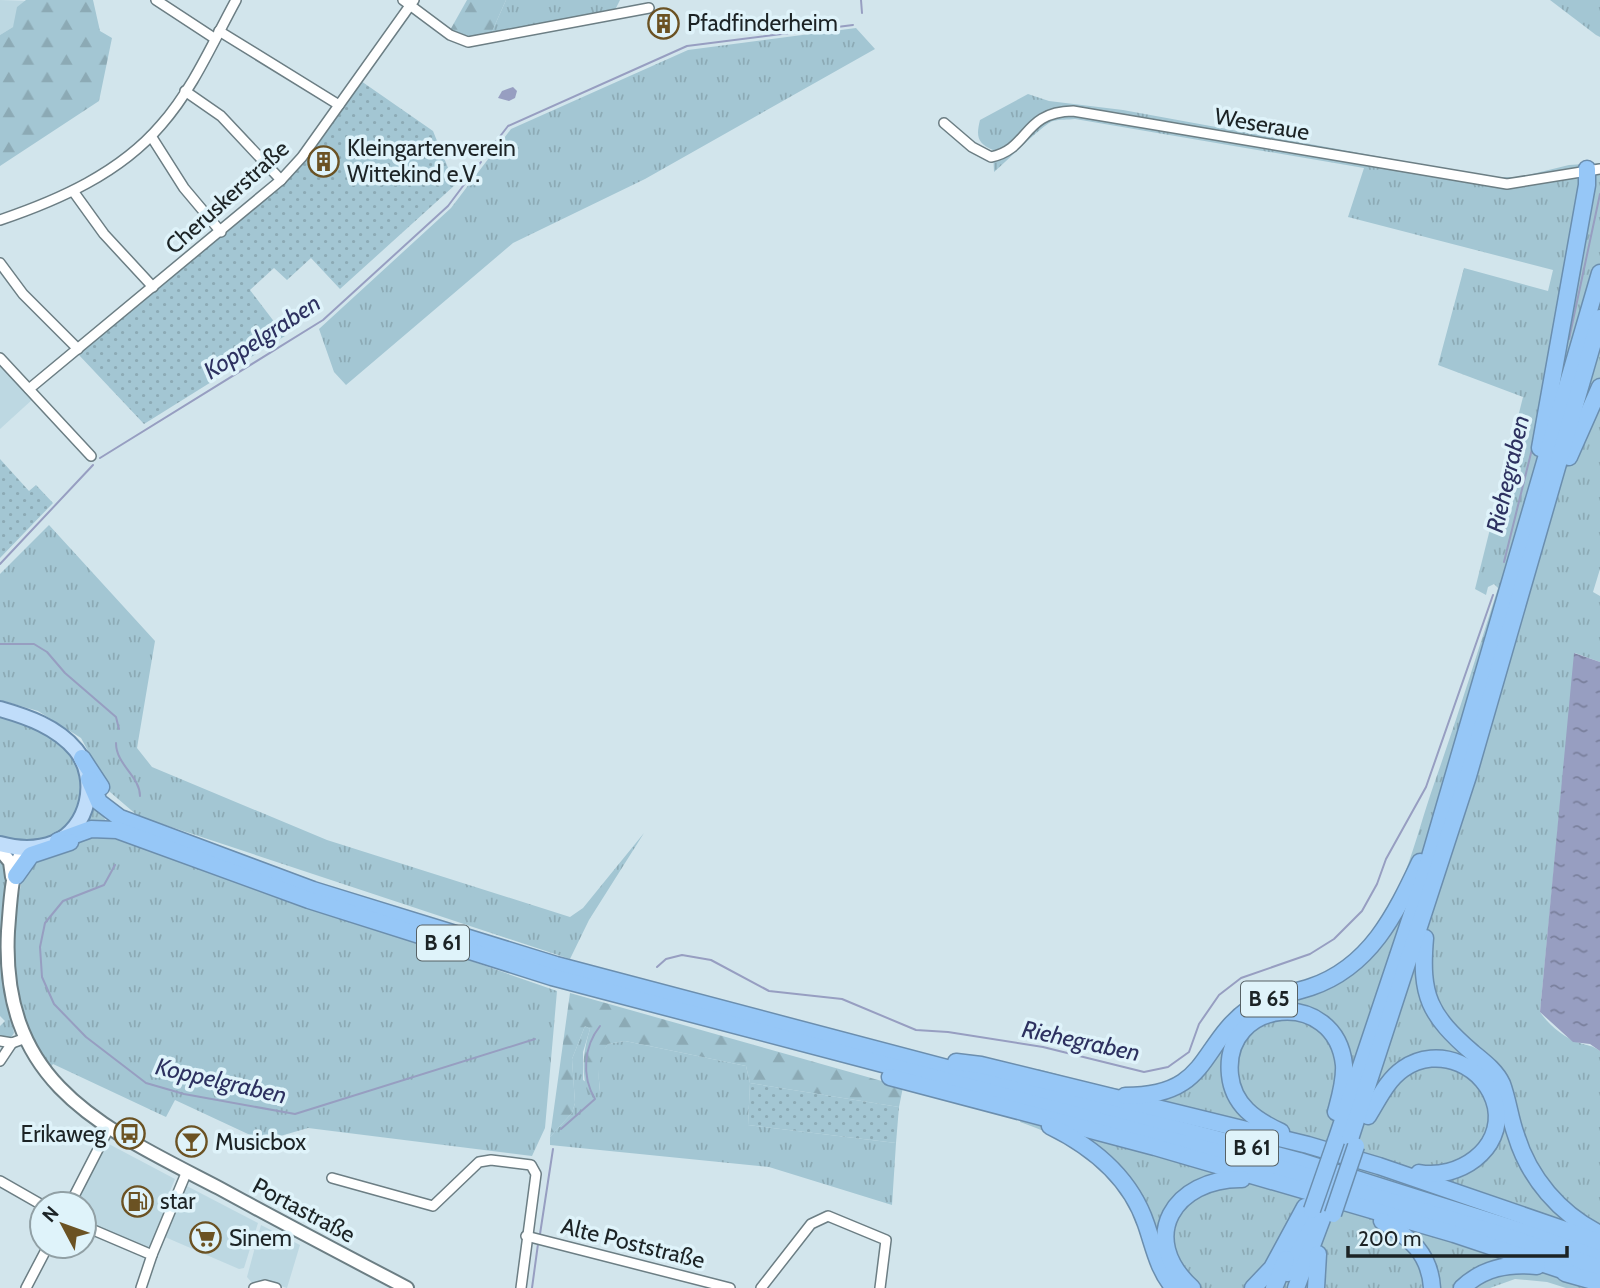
<svg xmlns="http://www.w3.org/2000/svg" width="1600" height="1288" font-family="Cabin,sans-serif">
  <style>
    .built { fill: #bdd8e2 }
    .grass { fill: url(#grass-tufts) }
    .forest { fill: url(#forest-firs) }
    .garden { fill: url(#garden-dots) }
    .water { fill: url(#water-ripples) }
    .lines { fill: none; stroke-linecap: round; stroke-linejoin: round }
    .stream { stroke: #979ec1; stroke-width: 2 }
    .street-casing { stroke: #6c7e84; stroke-width: 12 }
    .secondary-casing { stroke: #6c7e84; stroke-width: 16 }
    .primary-casing { stroke: #6b8eae; stroke-width: 18 }
    .highway-casing { stroke: #6b8eae; stroke-width: 19 }
    .street { stroke: #fff; stroke-width: 9 }
    .secondary { stroke: #fff; stroke-width: 12 }
    .primary { stroke: #c0ddfa; stroke-width: 14 }
    .highway { stroke: #96c7f7; stroke-width: 16 }
    .highway-bridge-casing { stroke: #6b8eae; stroke-width: 19; stroke-linecap: butt }
    .highway-bridge { stroke: #96c7f7; stroke-width: 16 }
    .labels { text-anchor: middle; stroke-width: 7; stroke-linejoin: round; paint-order: stroke }
    .shield { fill: #dff3fa; stroke: #566165; stroke-width: 2 }
    .shield-label { font-size: 21px; font-weight: bold; fill: #1c2325 }
    .poi-label { font-size: 23px; fill: #1c2325; stroke: #dff3fa; text-anchor: start }
    .street-label { font-size: 23px; fill: #1c2325; stroke: #dff3fa }
    .water-label { font-size: 24px; font-style: italic; fill: #2d3160; stroke: #dff3fa }
  </style>
  <defs>
    <pattern id="grass-tufts" width="24" height="20" patternUnits="userSpaceOnUse" patternTransform="scale(1.75)"><rect width="24" height="20" fill="#a3c6d3"/><path d="M3 7l-1-3M5 7V3M7 7l1-3M15 17l-1-3M17 17v-4M19 17l1-3" fill="none" stroke="#8caab5"/></pattern>
    <pattern id="forest-firs" width="22" height="20" patternUnits="userSpaceOnUse" patternTransform="scale(1.75)"><rect width="22" height="20" fill="#a3c6d3"/><path d="M5 1l3.5 6h-7zM16 11l3.5 6h-7z" fill="#8caab5"/></pattern>
    <pattern id="garden-dots" width="8" height="8" patternUnits="userSpaceOnUse" patternTransform="scale(1.75)"><rect width="8" height="8" fill="#a3c6d3"/><path d="M2 2h.1M6 6h.1" fill="none" stroke="#8caab5" stroke-width="1.8" stroke-linecap="round"/></pattern>
    <pattern id="water-ripples" width="26" height="14" patternUnits="userSpaceOnUse" patternTransform="scale(1.75)"><rect width="26" height="14" fill="#979ec1"/><path d="M2 4q2-2 4 0t4 0M15 11q2-2 4 0t4 0" fill="none" stroke="#7a809d"/></pattern>
  </defs>
  <rect width="100%" height="100%" fill="#d2e5ec"/>
  <g class="built">
    <path d="M0 0 26 1 13 27 0 35Z"/>
    <path d="M0 363 34 398 0 429Z"/>
    <path d="M107 1143 175 1179 162 1210 166 1213 150 1249 84 1223V1204H76Z"/>
    <path d="M183 1184 258 1223 244 1268 239 1269 165 1237Z"/>
    <path d="M261 1225 300 1245 287 1288 268 1282 253 1284 247 1277Z"/>
  </g>
  <g class="grass">
    <path d="M506 0H620L614 12 490 36Z"/>
    <path d="M1550 0H1600V37L1596 35Z"/>
    <path d="M856 28 875 49 645 179 513 243 346 385 334 372 319 329 451 208 511 129 688 50Z"/>
    <path d="M1028 94 1049 101 1123 110 1491 177H1520L1569 165 1600 163V569L1593 592 1600 596V662L1575 653 1540 1012C1548 1024 1565 1039 1580 1043 1588 1046 1592 1045 1600 1051V1288H1566L1547 1282 1515 1279 1490 1288H1166C1131 1199 1116 1155 1020 1122L1038 1069C1083 1080 1144 1107 1185 1074 1201 1062 1208 1036 1225 1025 1266 1000 1318 987 1354 954 1403 909 1413 843 1434 784 1457 719 1477 654 1498 588L1494 584 1488 587 1486 595 1475 589 1523 397 1438 365 1464 268 1548 291 1553 270 1348 217 1364 168 1075 119C1068 120 1060 119 1053 121 1042 125 1006 162 994 172L993 150C977 143 976 136 980 120Z"/>
    <path d="M49 525 155 641 137 748 152 767 327 840 570 917 583 908 644 833 589 920 570 959 138 816 110 792 81 738 38 711 0 700V574Z"/>
    <path d="M0 717C31 721 68 737 82 767 87 777 88 788 93 798 100 811 108 824 115 837L557 991 545 1128 532 1156 308 1128 263 1141 175 1100 166 1117 53 1064 47 1072C17 1024 6 970 15 913 17 901 21 889 22 876L7 889 3 978 14 1033 10 1039 0 1038V1026L5 1021 0 1016Z"/>
    <path d="M585 1026 590 1029 583 1052V1080L600 1092 598 1069 600 1055 608 1044 625 1041 746 1066 750 1083 748 1125 896 1143 892 1205 769 1167 550 1145V1137L572 1113 575 1103 572 1059Z"/>
  </g>
  <g class="forest">
    <path d="M26 0H93L100 31 112 38 99 101 0 166V35L13 27 17 7Z"/>
    <path d="M467 0H506L490 36 466 40 449 32Z"/>
    <path d="M570 993 903 1087 899 1107 750 1083 746 1066 625 1041 608 1044C597 1060 598 1073 600 1092L588 1095C581 1071 583 1052 590 1029L585 1026 572 1059 575 1103 572 1113 550 1137Z"/>
  </g>
  <g class="garden">
    <path d="M361 81 433 131 455 185 340 289 311 258 287 280 274 268 250 290 285 336 144 424 78 354 279 184Z"/>
    <path d="M0 459 29 491 36 485 53 503 0 558Z"/>
    <path d="M750 1083 899 1107 896 1143 748 1125Z"/>
  </g>
  <g class="water">
    <path d="M513 87 517 91 515 98 509 101 498 98 502 91Z"/>
    <path d="M1574 653 1600 662V1051L1590 1044 1573 1042 1540 1012Z"/>
  </g>
  <g class="lines">
    <g class="stream">
      <path d="M861 0 862 13"/>
      <path d="M491 148 508 126 687 46 853 25"/>
      <path d="M1569 339 1600 194"/>
      <path d="M100 458 323 320 448 206 481 162"/>
      <path d="M1504 562 1533 445"/>
      <path d="M0 564 93 465"/>
      <path d="M0 644H34L47 652 65 673 116 717 119 729"/>
      <path d="M116 743C116 765 140 776 140 796"/>
      <path d="M115 865 104 885 63 901 45 923 40 947 42 977 54 1004 86 1037 146 1083 184 1094 295 1114 535 1039"/>
      <path d="M657 967 666 959 682 955 711 960 769 991 842 999 916 1030 948 1032 1043 1047 1144 1072 1168 1067 1189 1052 1199 1024 1219 995 1241 978 1310 954 1334 939 1362 911 1377 884 1386 859 1426 787 1493 595"/>
      <path d="M561 1129 595 1099C581 1076 584 1046 600 1026"/>
      <path d="M540 1234 553 1149"/>
      <path d="M532 1288 538 1244"/>
    </g>
    <defs>
      <g id="street">
        <path d="M156 0 214 38"/>
        <path d="M403 0 450 35 468 42 649 8"/>
        <path d="M219 31 339 105"/>
        <path d="M185 91 221 116 281 180"/>
        <path d="M944 123 972 147 991 157C1030 149 1022 112 1073 111L1507 184 1600 169"/>
        <path d="M151 136 184 188 221 232"/>
        <path d="M73 191 104 234 153 287"/>
        <path d="M0 220C59 200 120 173 161 125 193 89 213 42 236 0"/>
        <path d="M0 263 23 294 78 349"/>
        <path d="M0 358 91 456"/>
        <path d="M29 389 281 180 302 157 414 0"/>
        <path d="M0 1041 12 1043 23 1039"/>
        <path d="M0 1061 12 1043"/>
        <path d="M332 1178 433 1206 479 1162 491 1160 531 1165 536 1174 521 1288"/>
        <path d="M0 1181 42 1205"/>
        <path d="M70 1204 108 1130"/>
        <path d="M84 1226 152 1255 141 1288"/>
        <path d="M526 1236 730 1288"/>
        <path d="M152 1255 187 1171"/>
        <path d="M26 1288 48 1246"/>
        <path d="M254 1288 265 1285 276 1288"/>
        <path d="M761 1288 811 1224 828 1216 886 1240 880 1288"/>
      </g>
      <g id="secondary">
        <path d="M24 848C11 866 10 909 8 931 0 1086 104 1128 219 1188 281 1222 344 1255 407 1288"/>
        <path d="M0 850 10 862 12 877"/>
      </g>
      <path id="primary" d="M0 709C28 717 57 727 76 750 99 779 89 828 54 843 36 850 18 849 0 844"/>
      <g id="highway">
        <path d="M1540 448 1587 185V169"/>
        <path d="M1569 457 1600 387"/>
        <path d="M82 758 101 787"/>
        <path d="M89 779 99 802 120 818 313 890 556 965 1299 1161 1600 1256"/>
        <path d="M58 841 91 829 117 830 309 900 552 977 1297 1173 1512 1238 1600 1268"/>
        <path d="M16 876 31 855 70 842"/>
        <path d="M1425 938C1420 996 1429 1015 1473 1053 1484 1062 1496 1071 1502 1084 1508 1100 1510 1119 1516 1135 1529 1178 1560 1214 1600 1234"/>
        <path d="M956 1062 981 1065 1308 1145 1379 1166 1600 1242"/>
        <path d="M890 1077 1155 1147 1454 1234 1574 1274"/>
        <path d="M1125 1096C1211 1096 1198 1045 1250 1008 1267 996 1291 994 1311 987 1370 967 1395 915 1420 862"/>
        <path d="M1368 1116C1378 1100 1387 1080 1403 1069 1438 1044 1487 1066 1496 1107 1504 1150 1458 1180 1419 1173"/>
        <path d="M1050 1126C1093 1147 1130 1177 1146 1224 1154 1247 1158 1270 1174 1288"/>
        <path d="M1281 1132C1255 1120 1233 1105 1230 1075 1222 998 1336 987 1344 1065 1345 1081 1340 1097 1336 1112"/>
        <path d="M1336 1141 1422 884 1600 273"/>
        <path d="M1348 1145 1468 776 1600 318"/>
        <path d="M1382 1221C1410 1237 1430 1254 1432 1288"/>
        <path d="M1288 1273 1308 1222"/>
        <path d="M1565 1273 1600 1283"/>
        <path d="M1192 1288C1137 1238 1174 1178 1242 1179"/>
        <path d="M1253 1288 1272 1268 1305 1207"/>
        <path d="M1274 1288 1286 1259"/>
        <path d="M1296 1288 1325 1211"/>
        <path d="M1316 1288 1318 1254"/>
        <path d="M1462 1288C1483 1268 1508 1263 1537 1266"/>
      </g>
    </defs>
    <use href="#street" class="street-casing"/>
    <use href="#secondary" class="secondary-casing"/>
    <use href="#primary" class="primary-casing"/>
    <use href="#highway" class="highway-casing"/>
    <use href="#street" class="street"/>
    <use href="#secondary" class="secondary"/>
    <use href="#primary" class="primary"/>
    <use href="#highway" class="highway"/>
    <defs>
      <g id="highway-bridge">
        <path d="M1312 1210 1336 1141"/>
        <path d="M1333 1214 1356 1146"/>
      </g>
    </defs>
    <use href="#highway-bridge" class="highway-bridge-casing"/>
    <use href="#highway-bridge" class="highway-bridge"/>
  </g>
  <defs>
    <symbol id="building-ring" viewBox="-11 -11 22 22"><circle r="9.5" fill="#dff3fa" stroke="#6b5223" stroke-width="1.5"/><path d="M-4-6H4V6H1V3H-1V6H-4ZM-2.5-4.3h1.7v1.8h-1.7ZM.8-4.3h1.7v1.8H.8ZM-2.5-1h1.7V.8h-1.7ZM.8-1h1.7V.8H.8Z" fill="#6b5223"/></symbol>
    <symbol id="bus-ring" viewBox="-11 -11 22 22"><circle r="9.5" fill="#dff3fa" stroke="#6b5223" stroke-width="1.5"/><path d="M-5-6H5V4H4V6H2V4H-2V6H-4V4H-5ZM-3.5-4V0h7V-4ZM-3.5 1.2v1.5H-2V1.2ZM2 1.2v1.5H3.5V1.2Z" fill="#6b5223"/></symbol>
    <symbol id="bar-ring" viewBox="-11 -11 22 22"><circle r="9.5" fill="#dff3fa" stroke="#6b5223" stroke-width="1.5"/><path d="M-6-5H6L.8 .8V4.5H3.5V6h-7V4.5H-.8V.8Z" fill="#6b5223"/></symbol>
    <symbol id="fuel-ring" viewBox="-11 -11 22 22"><circle r="9.5" fill="#dff3fa" stroke="#6b5223" stroke-width="1.5"/><path d="M-5.5-6h7V0h2V4h1.3V-2.5L3-4.5l.8-.8L6-3V5H2.5V1h-1V6h-7ZM-4.2-4.7v3.2H.2V-4.7Z" fill="#6b5223"/></symbol>
    <symbol id="supermarket-ring" viewBox="-11 -11 22 22"><circle r="9.5" fill="#dff3fa" stroke="#6b5223" stroke-width="1.5"/><path d="M-6-5.5h2.5l.6 2H6L4.5 2H-2.5L-4.4-4H-6ZM-1.5 3.2a1.3 1.3 0 1 0 .1 0ZM3 3.2a1.3 1.3 0 1 0 .1 0Z" fill="#6b5223"/></symbol>
  </defs>
  <g fill-rule="evenodd">
    <use href="#building-ring" x="646" y="6" width="35" height="35"/>
    <use href="#building-ring" x="306" y="144" width="35" height="35"/>
    <use href="#bus-ring" x="112" y="1116" width="35" height="35"/>
    <use href="#bar-ring" x="174" y="1124" width="35" height="35"/>
    <use href="#fuel-ring" x="120" y="1184" width="35" height="35"/>
    <use href="#supermarket-ring" x="188" y="1220" width="35" height="35"/>
  </g>
  <g class="labels">
    <g class="shield">
      <rect x="417" y="925.5" width="52" height="35" rx="5"/>
      <rect x="1241" y="981.5" width="56" height="35" rx="5"/>
      <rect x="1226" y="1130.5" width="52" height="35" rx="5"/>
    </g>
    <g class="shield-label">
      <text x="443" y="950">B 61</text>
      <text x="1269" y="1006">B 65</text>
      <text x="1252" y="1155">B 61</text>
    </g>
    <g class="poi-label">
      <text x="687" y="31">Pfadfinderheim</text>
      <text x="347" y="156">Kleingartenverein<tspan x="347" dy="26">Wittekind e.V.</tspan></text>
      <text x="106" y="1142" text-anchor="end">Erikaweg</text>
      <text x="215" y="1150">Musicbox</text>
      <text x="160" y="1209">star</text>
      <text x="229" y="1246">Sinem</text>
    </g>
    <g class="street-label">
      <text transform="translate(1262 124) rotate(10)" y="8">Weseraue</text>
      <text transform="translate(227 197) rotate(-42)" y="8">Cheruskerstraße</text>
      <text transform="translate(304 1210) rotate(28)" y="8">Portastraße</text>
      <text transform="translate(633 1243) rotate(14)" y="8">Alte Poststraße</text>
    </g>
    <g class="water-label">
      <text transform="translate(262 337) rotate(-33)" y="8">Koppelgraben</text>
      <text transform="translate(1508 474) rotate(-77)" y="8">Riehegraben</text>
      <text transform="translate(1081 1041) rotate(12)" y="8">Riehegraben</text>
      <text transform="translate(221 1081) rotate(13)" y="8">Koppelgraben</text>
    </g>
  </g>
  <g transform="translate(63 1225) rotate(311)"><circle r="33" fill="#dff3fa" stroke="#91a0a5" stroke-width="2"/>
  <path d="M0-5L12 26L0 18L-12 26Z" fill="#6b5223"/>
  <text y="-10" font-size="19" font-weight="bold" text-anchor="middle" fill="#1c2325">N</text>
  </g>
  <path d="M1348 1246v10h219v-10" fill="none" stroke="#1c2325" stroke-width="3.5"/>
  <text x="1358" y="1246" font-size="21" fill="#1c2325" stroke="#dff3fa" stroke-width="5" paint-order="stroke">200 m</text>
</svg>
